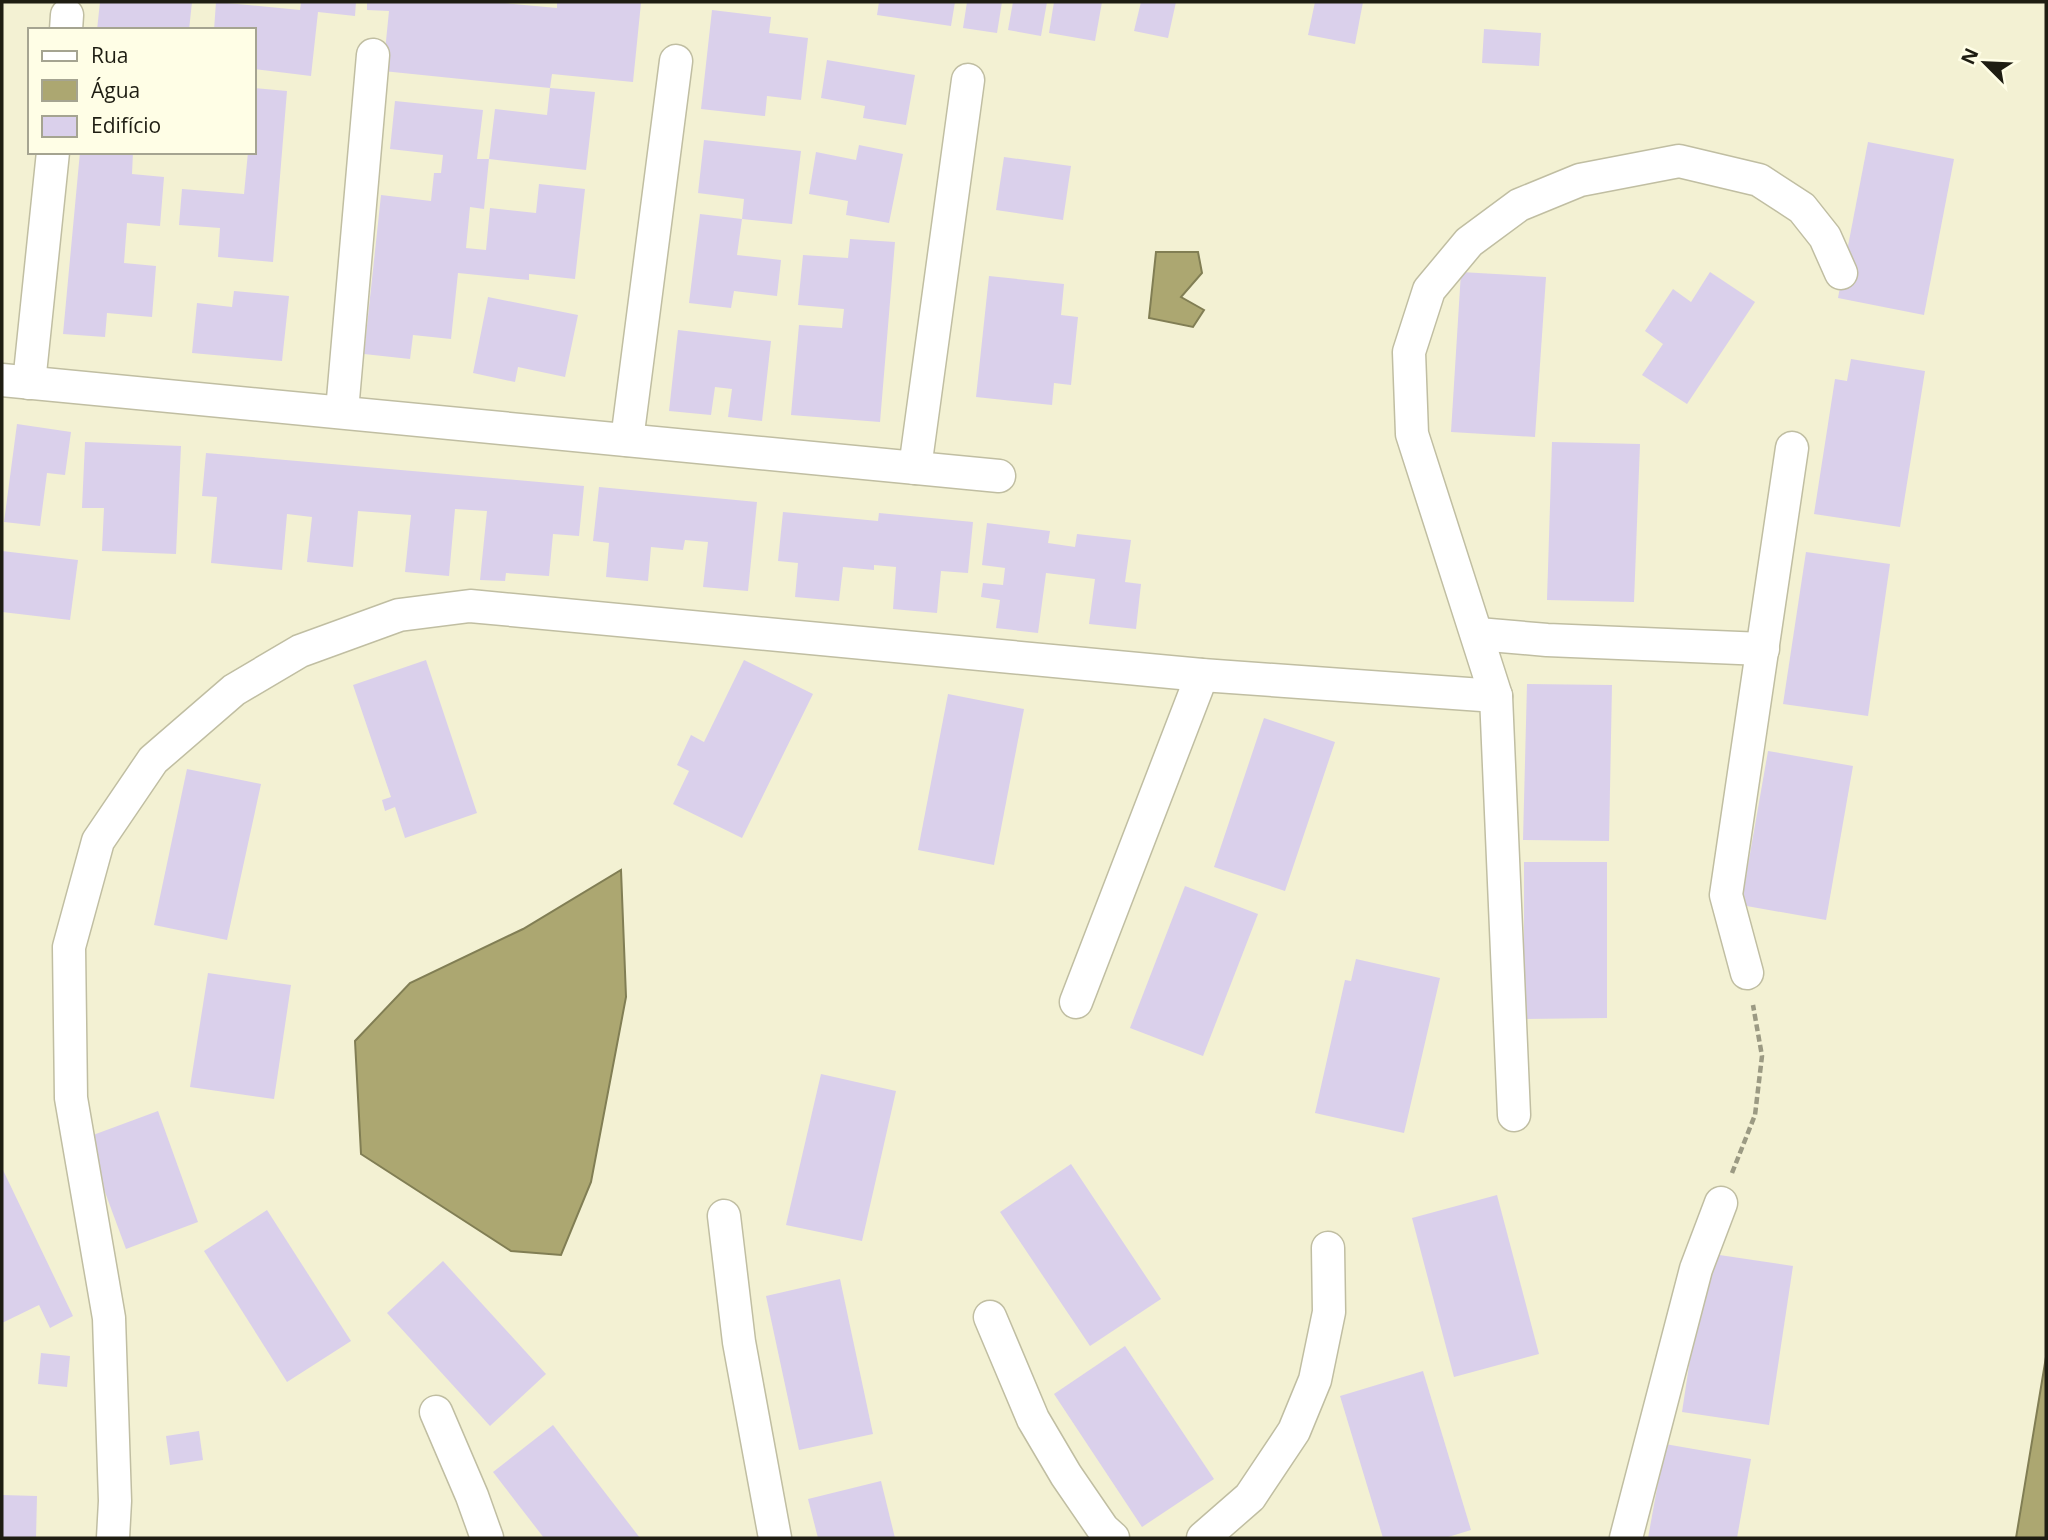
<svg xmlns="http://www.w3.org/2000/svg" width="2048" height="1540" font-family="'Open Sans',sans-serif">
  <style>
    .water { fill: #aca771; stroke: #817e54; stroke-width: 2 }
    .building { fill: #dad0eb }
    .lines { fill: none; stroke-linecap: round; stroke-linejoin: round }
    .minor-casing { stroke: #c0bea2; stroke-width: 35 }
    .path { stroke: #9b9a83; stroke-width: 4.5; stroke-dasharray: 7 3.5; stroke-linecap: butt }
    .minor { stroke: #fff; stroke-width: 32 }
  </style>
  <rect width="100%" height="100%" fill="#f3f1d3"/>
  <g class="water">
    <path d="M1156 252H1198L1202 273 1181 297 1204 310 1193 327 1149 318Z"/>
    <path d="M621 870 626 997 591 1182 561 1255 511 1251 361 1154 355 1041 410 983 523 929Z"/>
    <path d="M2046 1357V1538H2016Z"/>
  </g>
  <g class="building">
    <path d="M100 2H192L189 30H97Z"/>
    <path d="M216 2 300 10 301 2H356L355 16 318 12 311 76 254 69V30H214Z"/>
    <path d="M367 2H493L557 8V2L641 3 633 82 552 74 550 88 383 71 389 11 367 10Z"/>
    <path d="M879 2H955L951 26 877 15Z"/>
    <path d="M967 2H1002L997 33 963 28Z"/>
    <path d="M1013 2H1047L1041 36 1008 30Z"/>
    <path d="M1054 2H1102L1095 41 1049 33Z"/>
    <path d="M1141 2H1176L1168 38 1134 31Z"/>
    <path d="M1315 2H1363L1355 44 1308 35Z"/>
    <path d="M712 10 771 17 769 33 808 38 801 100 767 96 765 116 701 109Z"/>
    <path d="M1484 29 1541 33 1539 66 1482 63Z"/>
    <path d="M827 60 915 75 906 125 863 118 865 106 821 98Z"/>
    <path d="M254 88 287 91 273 262 218 257 220 228 179 225 182 189 244 194 248 152H254Z"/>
    <path d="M550 88 595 92 586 170 489 159 484 209 470 207 466 248 486 250 490 208 536 213 539 184 585 189 575 279 529 274V280L458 273 451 339 413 335 410 359 364 354 381 195 431 201 434 173H441L443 155 390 149 395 101 483 110 477 159H489L495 109 547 115Z"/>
    <path d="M704 140 801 151 792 224 742 219 744 199 698 193Z"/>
    <path d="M1868 142 1954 159 1924 315 1838 298Z"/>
    <path d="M859 145 903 154 889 223 846 215 848 201 809 194 816 152 856 160Z"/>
    <path d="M80 152H133L132 174 164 177 160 226 127 223 124 263 156 266 152 317 107 313 105 337 63 334Z"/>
    <path d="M1004 157 1071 166 1063 220 996 210Z"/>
    <path d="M700 214 742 219 737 255 781 260 777 296 734 291 731 308 689 303Z"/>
    <path d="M850 239 895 242 880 422 791 415 799 325 842 328 844 309 798 305 803 255 848 258Z"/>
    <path d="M1461 272 1546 277 1535 437 1451 432Z"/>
    <path d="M1710 272 1755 302 1687 404 1642 375 1663 344 1645 331 1673 289 1691 302Z"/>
    <path d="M989 276 1064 284 1061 315 1078 317 1071 385 1054 383 1052 405 976 397Z"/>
    <path d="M234 291 289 296 282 361 192 353 197 303 232 307Z"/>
    <path d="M488 297 578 315 565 377 518 367 515 382 473 373Z"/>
    <path d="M678 330 771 341 762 421 728 417 732 389 715 387 711 415 669 411Z"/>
    <path d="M1851 359 1925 371 1900 527 1814 514 1835 379 1847 381Z"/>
    <path d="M17 424 71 432 65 475 47 473 40 526 4 522Z"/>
    <path d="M85 442 181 446 176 554 102 551 104 508H82Z"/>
    <path d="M1552 442 1640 444 1634 602 1547 600Z"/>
    <path d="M206 453 584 486 579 536 553 534 549 576 506 573 505 581 480 580 487 511 455 509 449 576 405 572 411 515 358 511 353 567 307 562 312 517 287 514 282 570 211 563 217 497 202 496Z"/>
    <path d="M599 487 757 502 748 591 703 587 708 542 685 540 683 550 651 547 648 581 606 577 609 543 593 541Z"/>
    <path d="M783 512 878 521 879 513 973 522 968 573 941 571 937 613 893 609 896 567 874 565V570L843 567 839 601 795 597 798 563 778 561Z"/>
    <path d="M987 523 1050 531 1048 543 1075 547 1077 534 1131 540 1125 582 1141 584 1136 629 1089 624 1095 579 1046 573 1038 633 996 628 1000 600 981 597 983 583 1003 585 1005 568 982 565Z"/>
    <path d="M2 551 78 560 70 620 2 612Z"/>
    <path d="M1806 552 1890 564 1868 716 1783 704Z"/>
    <path d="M426 660 477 813 405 838 395 807 385 811 382 800 391 797 353 685Z"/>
    <path d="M744 660 813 694 742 838 673 804 689 771 677 765 691 735 704 742Z"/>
    <path d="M1527 684 1612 685 1609 841 1523 840Z"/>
    <path d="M948 694 1024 709 994 865 918 850Z"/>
    <path d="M1264 718 1335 742 1285 891 1214 867Z"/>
    <path d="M1768 751 1853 766 1826 920 1741 905Z"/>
    <path d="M187 769 261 784 227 940 154 925Z"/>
    <path d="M1524 862H1607V1018L1524 1019Z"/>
    <path d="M1185 886 1258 914 1203 1056 1130 1028Z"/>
    <path d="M1356 959 1440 978 1404 1133 1315 1113 1345 980 1351 981Z"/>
    <path d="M208 973 291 985 274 1099 190 1087Z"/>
    <path d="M821 1074 896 1091 862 1241 786 1225Z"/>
    <path d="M158 1111 198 1222 126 1249 85 1138Z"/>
    <path d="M1071 1164 1161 1299 1090 1346 1000 1212Z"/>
    <path d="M2 1168 73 1316 50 1328 39 1305 2 1323Z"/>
    <path d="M1497 1195 1539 1354 1454 1377 1412 1218Z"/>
    <path d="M267 1210 351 1341 287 1382 204 1251Z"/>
    <path d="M1706 1253 1793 1266 1769 1425 1682 1412Z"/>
    <path d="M443 1261 546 1374 490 1426 387 1313Z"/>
    <path d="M840 1279 873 1434 799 1450 766 1296Z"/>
    <path d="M1125 1346 1214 1479 1142 1527 1054 1394Z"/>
    <path d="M41 1353 70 1356 67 1387 38 1384Z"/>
    <path d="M1423 1371 1471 1530 1445 1538H1383L1340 1396Z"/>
    <path d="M553 1425 640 1538H544L493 1472Z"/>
    <path d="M199 1431 203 1460 170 1465 166 1436Z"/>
    <path d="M1665 1444 1751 1459 1737 1538H1648Z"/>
    <path d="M881 1481 895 1538H818L808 1499Z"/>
    <path d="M2 1495 37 1496 36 1538H2Z"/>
  </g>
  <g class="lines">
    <defs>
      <g id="minor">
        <path d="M66 30 67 15"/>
        <path d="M2 380 999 476"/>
        <path d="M29 383 53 152"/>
        <path d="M342 411 373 55"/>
        <path d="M627 440 676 61"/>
        <path d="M915 468 968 80"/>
        <path d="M1478 634 1547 640 1763 649"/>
        <path d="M1496 696 1412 434 1409 352 1429 290 1469 242 1519 205 1580 180 1679 161 1759 180 1802 208 1825 237 1841 273"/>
        <path d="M1747 973 1726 895 1792 448"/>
        <path d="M1076 1002 1202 675"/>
        <path d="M724 1216 739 1342 775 1538"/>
        <path d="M990 1317 1033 1419 1066 1475 1103 1529 1113 1538"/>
        <path d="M436 1412 472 1496 487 1538"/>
        <path d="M113 1538 115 1501 109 1318 71 1098 69 947 98 841 153 760 234 690 300 651 399 615 470 606 1202 675 1496 696 1514 1115"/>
        <path d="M1203 1538 1250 1497 1294 1431 1315 1380 1329 1312 1328 1248"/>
        <path d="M1626 1538 1696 1269 1721 1203"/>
      </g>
    </defs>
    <use href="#minor" class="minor-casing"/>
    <path class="path" d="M1732 1173 1755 1115 1762 1056 1753 1005"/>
    <use href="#minor" class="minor"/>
  </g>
  <rect width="2048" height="1540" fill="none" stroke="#1e1d12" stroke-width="7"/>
  <rect x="28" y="28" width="228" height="126" fill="#fffee6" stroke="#a5a491" stroke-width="2"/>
  <rect x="42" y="51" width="35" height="10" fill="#ffffff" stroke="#a5a491" stroke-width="2"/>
  <text x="91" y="63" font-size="21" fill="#1e1d12">Rua</text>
  <rect x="42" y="80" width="35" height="21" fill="#aca771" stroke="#a5a491" stroke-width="2"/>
  <text x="91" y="98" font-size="21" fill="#1e1d12">Água</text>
  <rect x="42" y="116" width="35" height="21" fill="#dad0eb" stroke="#a5a491" stroke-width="2"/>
  <text x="91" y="133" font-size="21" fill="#1e1d12">Edifício</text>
  <g transform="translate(1985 63) rotate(294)" stroke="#fffee6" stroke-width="5" paint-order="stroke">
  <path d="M0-5L12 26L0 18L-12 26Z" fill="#1e1d12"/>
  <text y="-10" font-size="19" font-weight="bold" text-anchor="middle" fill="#1e1d12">N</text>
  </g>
</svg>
